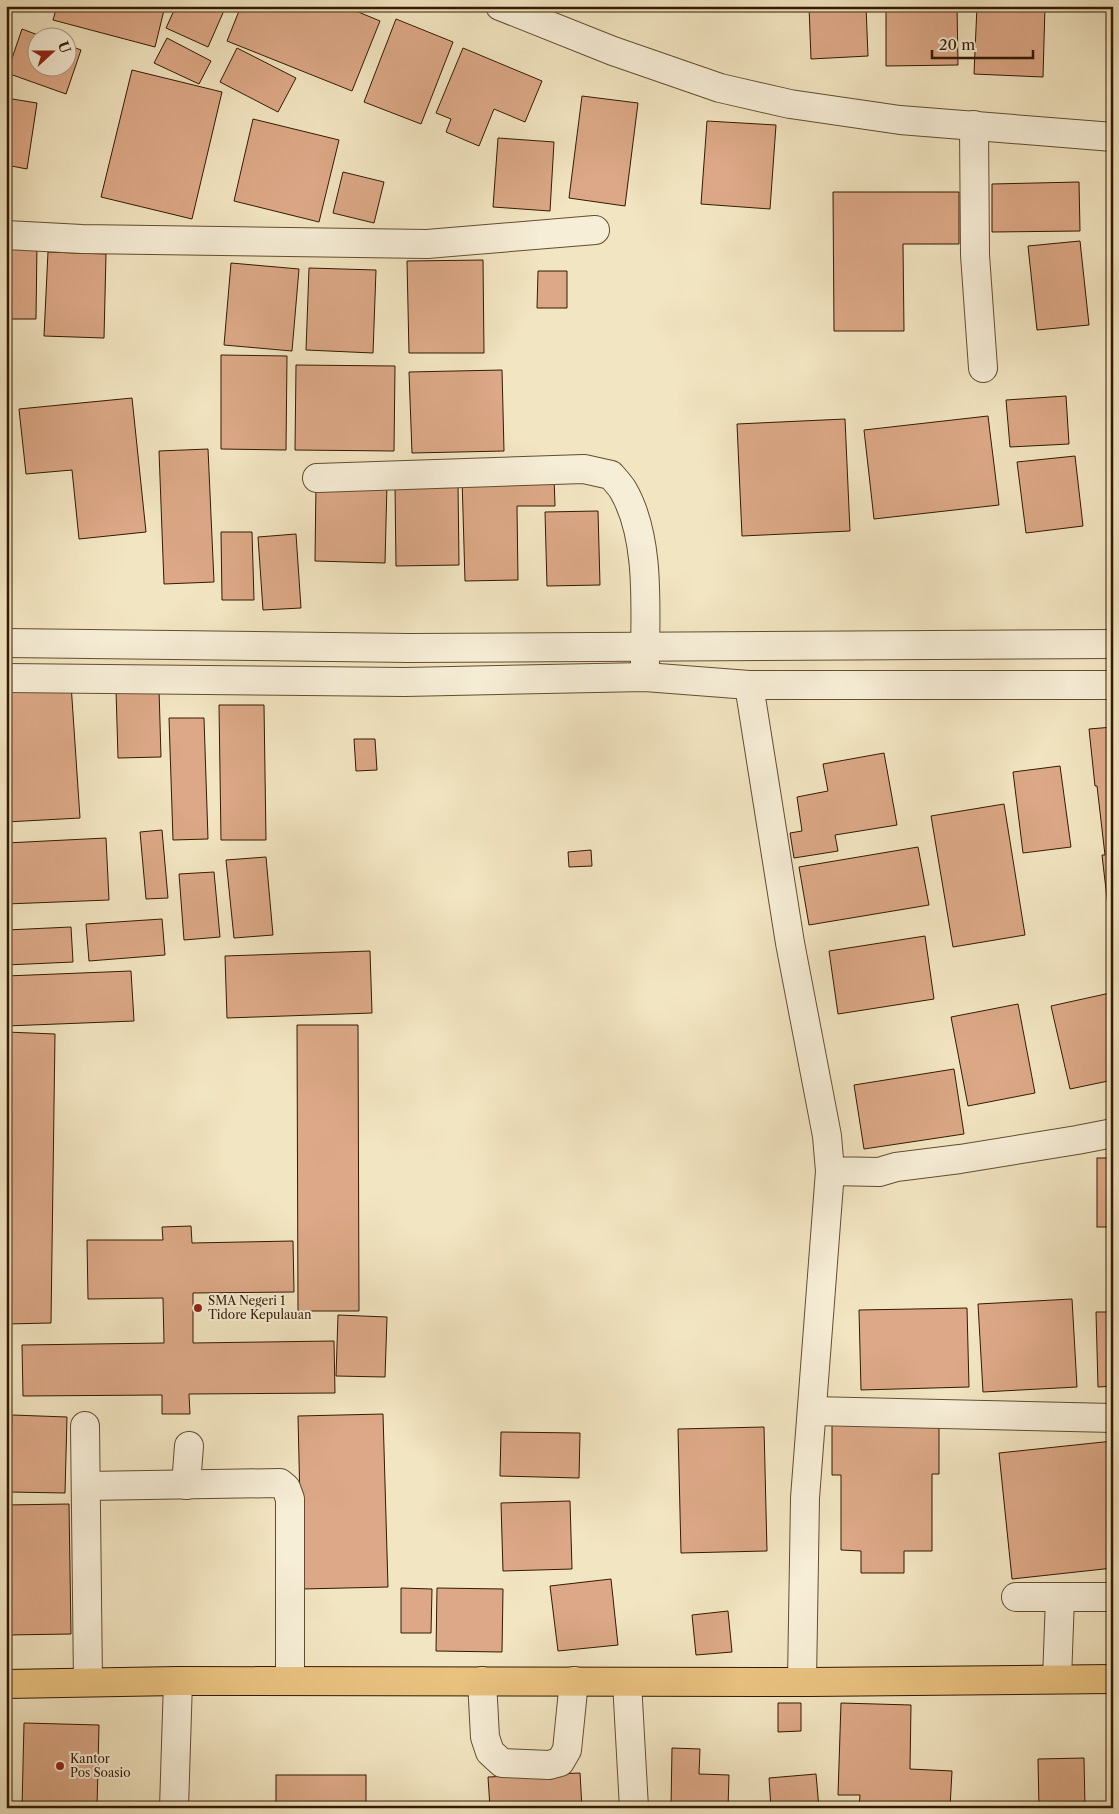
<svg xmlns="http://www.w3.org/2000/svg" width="1119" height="1814" font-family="'Libre Caslon Text',serif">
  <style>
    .building { fill: #dca887; stroke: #331a00 }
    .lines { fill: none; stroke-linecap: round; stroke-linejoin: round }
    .minor-casing { stroke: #634d30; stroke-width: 30 }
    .highway-casing { stroke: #331a00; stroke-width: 30 }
    .minor { stroke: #f7eed7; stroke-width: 28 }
    .highway { stroke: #e9c280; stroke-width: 28 }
    .poi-dot { fill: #8f2418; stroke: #f7eed7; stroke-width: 2 }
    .labels { text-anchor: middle; stroke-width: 4; stroke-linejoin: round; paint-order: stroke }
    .poi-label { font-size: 12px; fill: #331a00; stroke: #f7eed7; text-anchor: start }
  </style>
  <rect width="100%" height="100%" fill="#f2e5c1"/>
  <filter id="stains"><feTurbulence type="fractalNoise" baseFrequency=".004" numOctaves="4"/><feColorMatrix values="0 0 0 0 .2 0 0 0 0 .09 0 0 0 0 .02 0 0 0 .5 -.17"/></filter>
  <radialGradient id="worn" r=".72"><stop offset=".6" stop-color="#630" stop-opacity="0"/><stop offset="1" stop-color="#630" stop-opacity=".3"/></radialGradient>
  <g class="building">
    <path d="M57 6H165L155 47 53 20Z"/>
    <path d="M176 6H226L208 47 166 28Z"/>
    <path d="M241 6H344L380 21 352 91 227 41Z"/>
    <path d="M809 6H866L868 56 811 59Z"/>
    <path d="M886 6H957L958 65 886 66Z"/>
    <path d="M977 6H1045L1043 77 974 74Z"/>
    <path d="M396 19 453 42 421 124 364 102Z"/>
    <path d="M22 29 46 38H38V68H68V45L81 50 66 94 7 73Z"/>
    <path d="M167 38 211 61 199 84 154 63Z"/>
    <path d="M237 48 296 78 278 112 220 82Z"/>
    <path d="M463 48 542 81 525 122 494 109 479 146 446 132 451 119 436 113Z"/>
    <path d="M132 70 222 92 192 219 101 197Z"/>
    <path d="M582 96 638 103 625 206 569 198Z"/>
    <path d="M6 98 37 103 27 169 6 165Z"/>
    <path d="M253 119 339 140 319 222 234 201Z"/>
    <path d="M707 121 776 125 770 209 701 204Z"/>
    <path d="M498 138 554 142 550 211 493 207Z"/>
    <path d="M343 172 384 182 374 223 333 213Z"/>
    <path d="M1079 182 1080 231 992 232V184Z"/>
    <path d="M833 192H959V244H903L904 331H834Z"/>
    <path d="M1080 241 1089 325 1037 330 1028 246Z"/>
    <path d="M6 242 37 243 36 319H6Z"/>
    <path d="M48 252 106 254 104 338 44 336Z"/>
    <path d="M483 260 484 353H409L407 261Z"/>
    <path d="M231 263 299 269 292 351 224 345Z"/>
    <path d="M309 268 376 270 373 353 306 350Z"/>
    <path d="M538 271H567V308H537Z"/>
    <path d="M6 337H9L6 419Z"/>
    <path d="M221 355 287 356 286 450 221 449Z"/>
    <path d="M296 365 395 366 394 451 295 450Z"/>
    <path d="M502 370 504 451 412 453 409 372Z"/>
    <path d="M1066 396 1069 444 1010 447 1006 400Z"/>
    <path d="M132 398 146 532 79 539 72 470 26 474 19 409Z"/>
    <path d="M988 416 999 505 874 519 864 430Z"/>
    <path d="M845 419 850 531 742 536 737 424Z"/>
    <path d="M208 449 214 582 164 584 159 451Z"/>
    <path d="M1075 456 1083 526 1026 533 1017 462Z"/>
    <path d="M554 476 555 506H517L518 580 465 581 462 478Z"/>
    <path d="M316 482 387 484 385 563 315 561Z"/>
    <path d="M458 483 459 565 396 566 395 484Z"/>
    <path d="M598 511 600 585 547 586 545 512Z"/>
    <path d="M221 532H252L254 600H222Z"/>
    <path d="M296 534 301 608 263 610 258 537Z"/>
    <path d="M71 684 80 818 6 822V688Z"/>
    <path d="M159 689 161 757 118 758 116 690Z"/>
    <path d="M219 705H264L266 840H221Z"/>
    <path d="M169 718H204L208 839 173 840Z"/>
    <path d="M1113 727V915L1109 916 1102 855H1105L1097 786H1095L1089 729Z"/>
    <path d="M354 739H375L377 770 356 771Z"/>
    <path d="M884 753 897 825 835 835 838 851 794 858 790 833 802 831 797 797 828 791 823 764Z"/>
    <path d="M1060 766 1071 847 1023 853 1013 772Z"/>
    <path d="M1004 804 1025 935 953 947 931 816Z"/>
    <path d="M162 830 168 898 146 899 140 832Z"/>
    <path d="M106 838 109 900 6 904V843Z"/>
    <path d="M918 847 929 905 809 925 799 867Z"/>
    <path d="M591 850 592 866 569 867 568 852Z"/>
    <path d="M266 857 273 935 234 938 226 860Z"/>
    <path d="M214 872 220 937 184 940 179 874Z"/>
    <path d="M162 919 165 955 89 961 86 924Z"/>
    <path d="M71 927 73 962 6 965V930Z"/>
    <path d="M925 936 934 999 838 1014 829 951Z"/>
    <path d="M370 951 372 1013 227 1018 225 956Z"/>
    <path d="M131 971 134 1021 6 1026V976Z"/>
    <path d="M1110 993 1113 1005V1080L1070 1089 1051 1006Z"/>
    <path d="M1018 1004 1035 1093 968 1106 951 1017Z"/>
    <path d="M297 1025H358L359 1311H298Z"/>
    <path d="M6 1032 55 1034 51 1323 6 1324Z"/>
    <path d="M954 1069 964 1134 864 1149 854 1085Z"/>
    <rect x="1097" y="1158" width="16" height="69"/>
    <path d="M191 1226 192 1243 293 1241 294 1292 193 1293V1343L334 1341 335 1393 189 1394 190 1414H162V1395L23 1396 22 1345 164 1343 163 1298 88 1299 87 1240H163L162 1227Z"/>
    <path d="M1072 1299 1077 1387 983 1392 978 1304Z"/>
    <path d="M967 1308 969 1387 861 1390 859 1310Z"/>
    <path d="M1096 1312H1113V1386L1098 1387Z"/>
    <path d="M338 1315 387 1317 385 1377 336 1376Z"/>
    <path d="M383 1414 388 1587 302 1589 298 1416Z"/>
    <path d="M12 1415 67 1417 65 1493 10 1492Z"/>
    <path d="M832 1419H939V1474H932V1551H904V1573H861V1551L841 1550V1475H832Z"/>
    <path d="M764 1427 767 1551 681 1553 678 1429Z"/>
    <path d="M501 1432 580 1433 579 1478 500 1476Z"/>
    <path d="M1113 1441V1568L1012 1579 999 1453Z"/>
    <path d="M570 1501 572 1569 503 1571 501 1503Z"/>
    <path d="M69 1504 71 1634 6 1635V1505Z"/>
    <path d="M611 1579 618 1645 558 1651 550 1586Z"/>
    <path d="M401 1588 432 1589 431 1633H401Z"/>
    <path d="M437 1588 503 1589 502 1652 436 1651Z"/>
    <path d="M728 1611 732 1652 696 1655 692 1615Z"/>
    <path d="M778 1703H801V1731L778 1732Z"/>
    <path d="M841 1703 911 1705 910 1769 952 1771 950 1808H859L860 1795H838Z"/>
    <path d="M24 1723 99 1725 97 1808H22Z"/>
    <path d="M672 1748 700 1749 699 1774 729 1775 728 1808H671Z"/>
    <path d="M1084 1758 1085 1808H1039L1038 1759Z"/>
    <path d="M580 1773 582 1808H490L488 1777Z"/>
    <path d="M816 1774 819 1808H771L769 1778Z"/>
    <rect x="276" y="1775" width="90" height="33"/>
  </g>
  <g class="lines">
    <defs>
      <g id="minor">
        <path d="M500 6 613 51 720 88 790 104 900 120 1113 137"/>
        <path d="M974 125 975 255 983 368"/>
        <path d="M6 235 82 239 427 244 595 230"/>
        <path d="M317 478 584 469 611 475C615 480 620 485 623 490 651 538 645 610 645 663"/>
        <path d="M6 643 409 648 1113 644"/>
        <path d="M6 678 405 682 645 677 749 685H1113"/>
        <path d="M749 685 790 943 827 1136 830 1171 879 1172 896 1167 960 1159 1077 1140 1113 1133"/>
        <path d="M812 1411 1113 1418"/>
        <path d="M85 1426 88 1682"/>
        <path d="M186 1485 189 1446"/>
        <path d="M86 1486 280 1483 286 1488 290 1499V1681"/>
        <path d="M1016 1597H1113"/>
        <path d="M1057 1679 1060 1598"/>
        <path d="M482 1681 485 1737 490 1752 502 1763 549 1765 560 1762 567 1750 574 1681"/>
        <path d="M627 1682 634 1808"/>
        <path d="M802 1682 805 1498 830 1171"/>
        <path d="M174 1808 178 1681"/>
      </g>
      <path id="highway" d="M6 1684 178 1681 810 1682 1113 1679"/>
    </defs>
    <use href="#minor" class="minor-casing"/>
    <use href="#highway" class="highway-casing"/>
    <use href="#minor" class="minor"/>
    <use href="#highway" class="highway"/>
  </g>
  <g class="poi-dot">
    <circle cx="198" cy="1308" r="5"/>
    <circle cx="60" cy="1766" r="5"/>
  </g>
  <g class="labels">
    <g class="poi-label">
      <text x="208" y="1305">SMA Negeri 1<tspan x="208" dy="14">Tidore Kepulauan</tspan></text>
      <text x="70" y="1763">Kantor<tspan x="70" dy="14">Pos Soasio</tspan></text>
    </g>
  </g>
  <rect width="1119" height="1814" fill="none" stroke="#f2e5c1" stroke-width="25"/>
  <rect x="8" y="8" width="1104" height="1799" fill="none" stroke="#331a00" stroke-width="2.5"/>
  <rect x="12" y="12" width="1094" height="1789" fill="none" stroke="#331a00"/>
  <g transform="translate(52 52) rotate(69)"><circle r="24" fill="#f7eed7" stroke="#a99981"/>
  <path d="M0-4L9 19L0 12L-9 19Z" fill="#8f2418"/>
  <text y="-8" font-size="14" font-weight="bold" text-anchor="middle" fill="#331a00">U</text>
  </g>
  <path d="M932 50v8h101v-8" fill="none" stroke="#331a00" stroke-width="2.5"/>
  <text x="939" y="50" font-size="15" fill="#331a00" stroke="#f7eed7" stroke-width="4" paint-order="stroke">20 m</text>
  <rect width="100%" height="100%" filter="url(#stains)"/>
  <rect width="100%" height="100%" fill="url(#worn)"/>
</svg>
